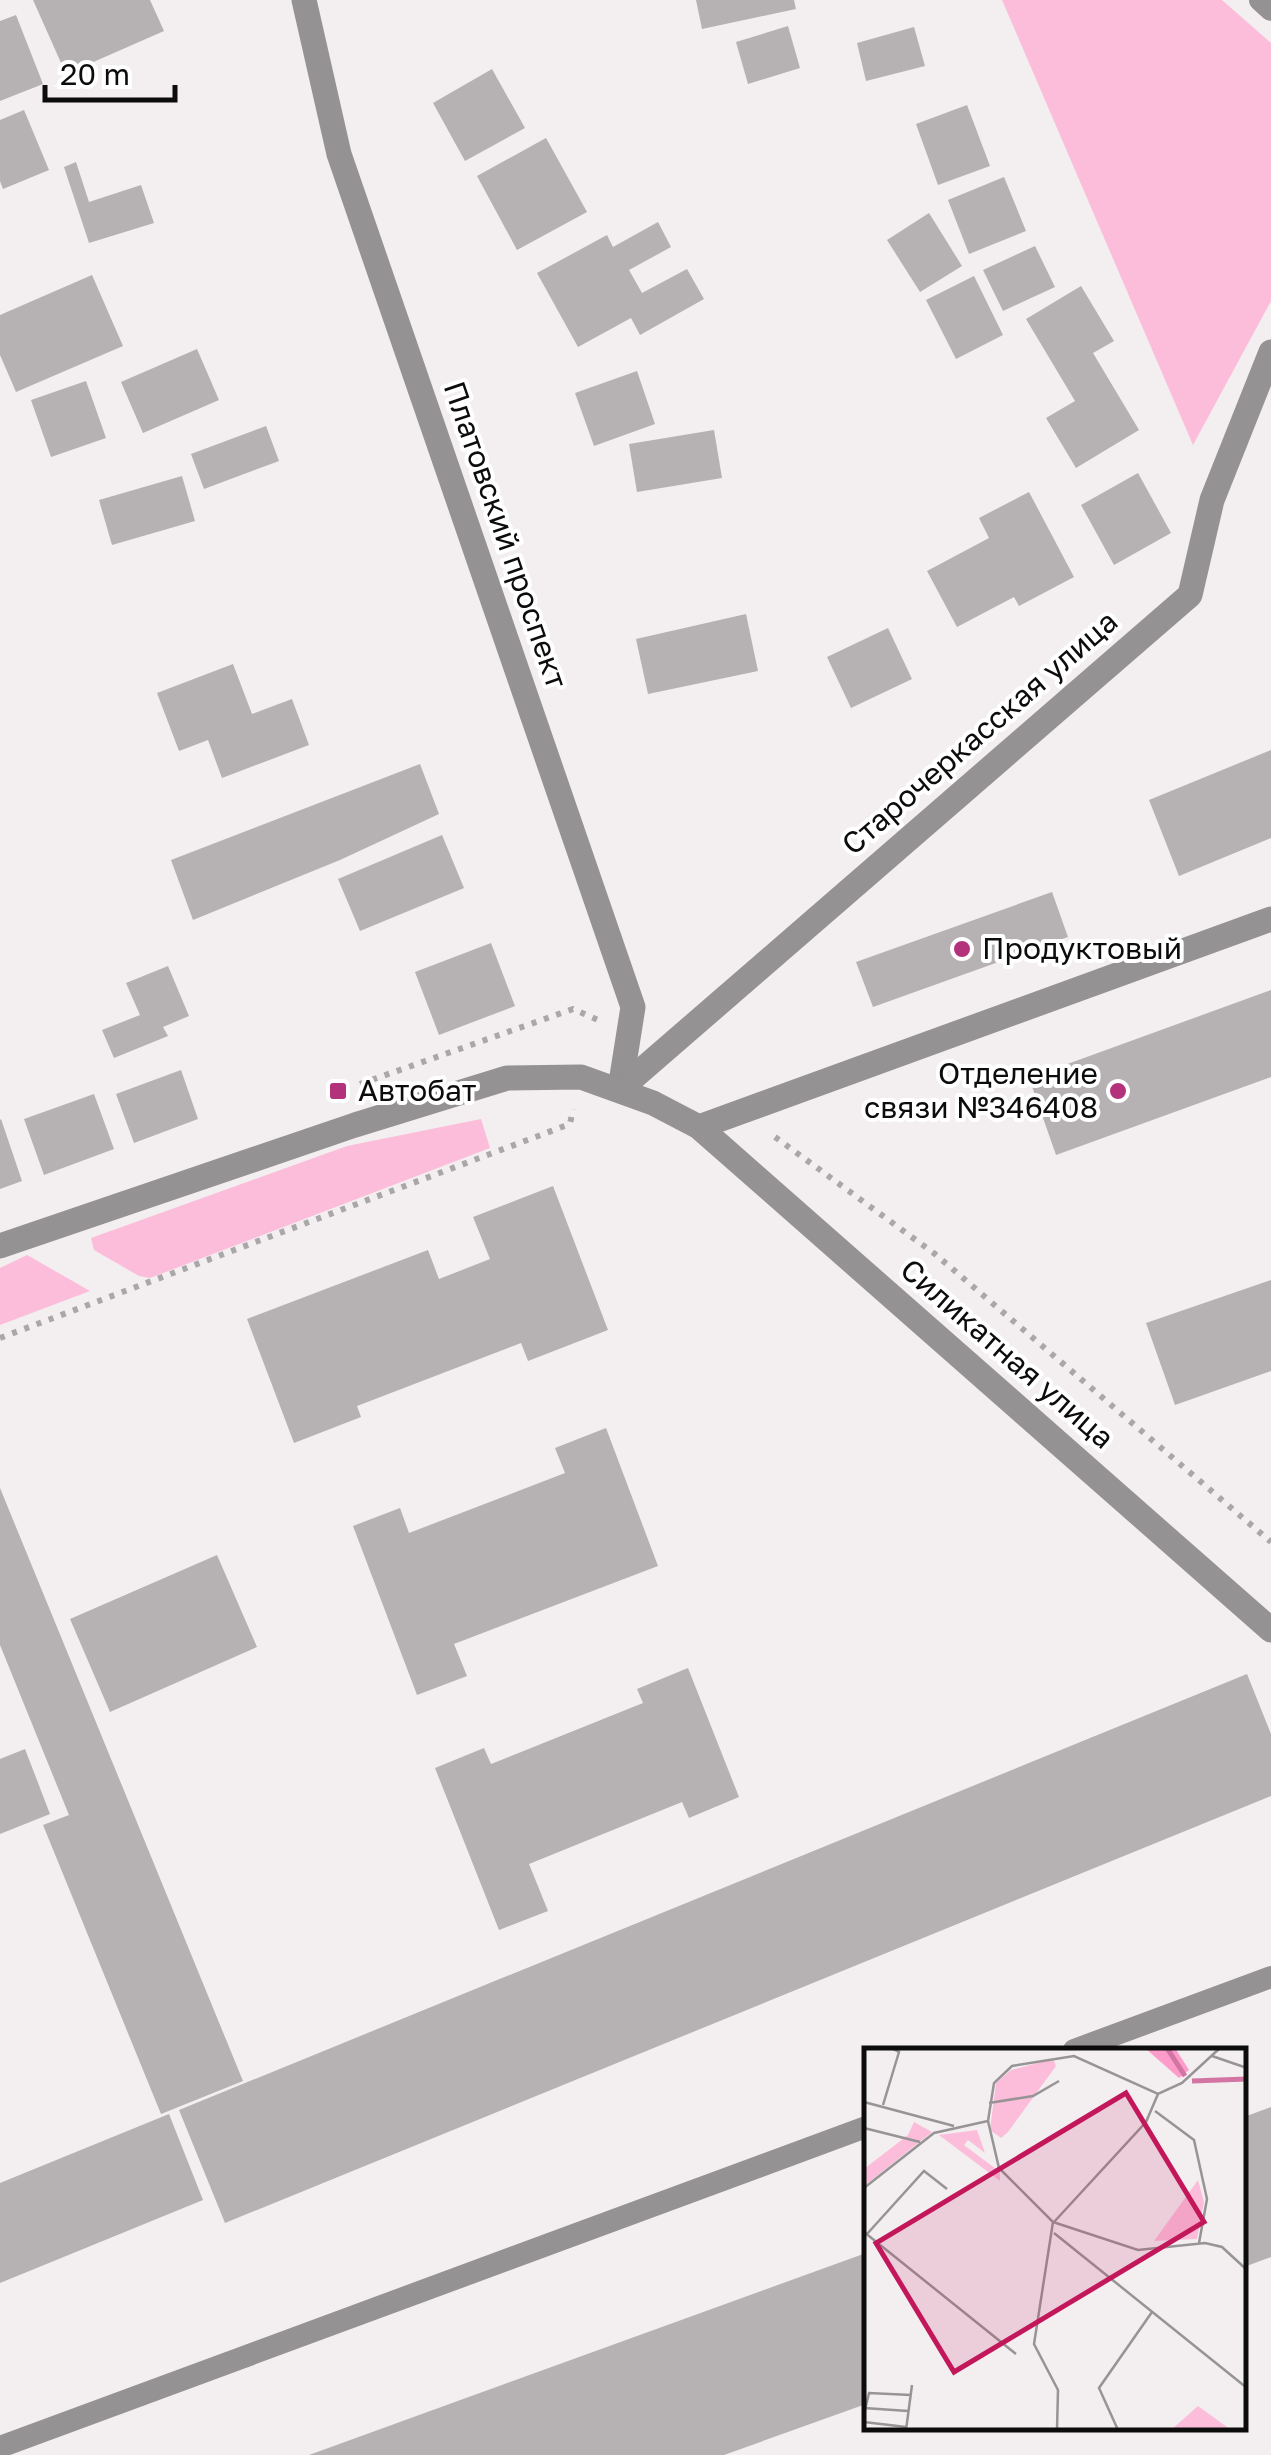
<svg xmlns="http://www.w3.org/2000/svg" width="1271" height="2455" font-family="'Golos Text',sans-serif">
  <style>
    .green { fill: #fcbdda }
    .building { fill: #b6b1b3 }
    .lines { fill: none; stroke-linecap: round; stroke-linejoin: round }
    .path { stroke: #aaa7a8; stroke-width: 6; stroke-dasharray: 5 8; stroke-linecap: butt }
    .service { stroke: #949293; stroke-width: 22 }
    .minor { stroke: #949293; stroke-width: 25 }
    .tertiary { stroke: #949293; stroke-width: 25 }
    .poi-dot { fill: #b4327c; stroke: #fff; stroke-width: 4 }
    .labels { text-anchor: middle; stroke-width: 8; stroke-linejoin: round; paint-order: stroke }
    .street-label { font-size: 30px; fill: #0d0c0c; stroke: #fff }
    .poi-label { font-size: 30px; fill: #0d0c0c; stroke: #fff; text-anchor: start }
    .inset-river { fill: none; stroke: #d275a3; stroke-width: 5 }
    .inset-road { fill: none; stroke: #979495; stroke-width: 2.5 }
    .view { fill: #c2185b; fill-opacity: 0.15; stroke: #c2185b; stroke-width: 5 }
    .inset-edge { fill: none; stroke: #0d0c0c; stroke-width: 5 }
  </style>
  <rect width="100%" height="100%" fill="#f3eef0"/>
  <g class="green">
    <path d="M1002 0H1222L1271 43V301L1193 445Z"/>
    <path d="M481 1119 490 1148 150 1278 139 1276 94 1250 91 1238 347 1146Z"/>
    <path d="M27 1255 90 1291 0 1325V1268Z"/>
  </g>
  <g class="building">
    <path d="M33 0H150L164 31 66 74Z"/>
    <path d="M696 0H794L796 9 702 29Z"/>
    <path d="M16 15 43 84 0 101V21Z"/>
    <path d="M788 26 800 68 748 84 736 42Z"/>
    <path d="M914 27 925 66 866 81 857 43Z"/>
    <path d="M492 69 525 128 465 161 433 103Z"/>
    <path d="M967 105 990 166 938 185 916 124Z"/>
    <path d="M24 110 49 170 3 189 0 181V120Z"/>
    <path d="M546 138 587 212 517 250 477 176Z"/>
    <path d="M76 162 89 202 141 185 154 223 89 243 64 167Z"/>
    <path d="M1004 177 1026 231 969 254 948 200Z"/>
    <path d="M929 213 962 266 920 292 887 240Z"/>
    <path d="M658 222 671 247 629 270 642 293 687 269 704 299 640 335 631 318 578 347 537 273 607 235 613 247Z"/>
    <path d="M1035 246 1055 287 1003 311 983 270Z"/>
    <path d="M92 275 123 346 16 392 0 355V315Z"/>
    <path d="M974 276 1003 335 956 359 926 300Z"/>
    <path d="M1081 286 1114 341 1093 353 1139 430 1076 468 1046 418 1075 401 1026 319Z"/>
    <path d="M197 349 219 400 143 433 121 382Z"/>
    <path d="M637 371 655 424 594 446 575 393Z"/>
    <path d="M86 381 106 438 51 457 31 400Z"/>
    <path d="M266 426 279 461 204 489 191 454Z"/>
    <path d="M714 430 722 478 637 492 629 444Z"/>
    <path d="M1138 473 1171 533 1114 565 1081 505Z"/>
    <path d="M182 476 195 521 112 545 99 500Z"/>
    <path d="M1029 492 1074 577 1019 606 1014 597 957 627 927 571 989 538 979 518Z"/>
    <path d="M746 614 758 671 648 694 636 639Z"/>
    <path d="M888 628 912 679 851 708 827 657Z"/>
    <path d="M233 664 252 714 292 699 309 745 222 778 208 740 179 751 157 693Z"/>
    <path d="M1271 750V838L1179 876 1149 800Z"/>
    <path d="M420 764 439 814 340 860 193 920 171 860Z"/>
    <path d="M442 835 464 888 360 931 338 879Z"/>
    <path d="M1052 892 1068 937 873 1007 856 962Z"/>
    <path d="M491 943 515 1006 439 1035 415 972Z"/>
    <path d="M168 966 189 1016 163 1027 168 1036 114 1058 102 1030 140 1015 126 983Z"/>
    <path d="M1271 990V1077L1056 1155 1029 1078Z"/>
    <path d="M181 1070 198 1119 134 1143 116 1094Z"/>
    <path d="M94 1094 114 1149 44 1175 24 1119Z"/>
    <path d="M1 1119 22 1181 0 1189V1120Z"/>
    <path d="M553 1186 608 1330 528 1361 521 1343 357 1406 361 1417 294 1443 247 1319 428 1250 439 1279 490 1259 473 1217Z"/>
    <path d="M1271 1280V1371L1175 1405 1146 1323Z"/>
    <path d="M606 1428 658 1566 454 1644 467 1676 417 1695 353 1526 400 1508 409 1533 565 1473 555 1448Z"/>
    <path d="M0 1488 243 2081 161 2114 43 1825 69 1815 0 1645Z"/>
    <path d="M217 1555 257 1647 110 1712 70 1619Z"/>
    <path d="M688 1668 739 1797 689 1818 682 1802 529 1864 548 1911 499 1930 435 1768 484 1748 491 1764 643 1703 637 1689Z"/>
    <path d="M1247 1674 1271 1734V1796L225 2223 179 2110Z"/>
    <path d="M25 1749 50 1814 0 1834V1759Z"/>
    <path d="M1271 2107V2257L1244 2267V2117Z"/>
    <path d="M169 2114 203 2200 0 2283V2183Z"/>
    <path d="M866 2253V2404L724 2455H309Z"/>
  </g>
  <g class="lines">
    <g class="path">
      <path d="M360 1084 573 1009 598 1020"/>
      <path d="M775 1137 935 1254 1271 1542"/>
      <path d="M0 1338 570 1124 573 1109"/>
    </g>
    <g class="service">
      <path d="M1260 0 1271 10"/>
      <path d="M1074 2050 1271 1977"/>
      <path d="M0 2447 866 2127"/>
    </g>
    <g class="minor">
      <path d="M304 0 339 154 633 1007 620 1089"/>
      <path d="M620 1089 1190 595 1212 500 1271 352"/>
      <path d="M699 1127 1271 919"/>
    </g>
    <path class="tertiary" d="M0 1246 355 1125 507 1078 581 1077 653 1103 699 1127 1271 1630"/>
  </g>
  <g class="poi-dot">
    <circle cx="962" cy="949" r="10"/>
    <rect x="328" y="1081" width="20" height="20" rx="5"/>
    <circle cx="1118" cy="1091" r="10"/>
  </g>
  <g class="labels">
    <g class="street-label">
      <text transform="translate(505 535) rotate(71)" y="10">Платовский проспект</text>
      <text transform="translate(980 733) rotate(-41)" y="10">Старочеркасская улица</text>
      <text transform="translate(1007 1354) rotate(41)" y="10">Силикатная улица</text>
    </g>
    <g class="poi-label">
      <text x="982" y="959">Продуктовый</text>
      <text x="1098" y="1084" text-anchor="end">Отделение<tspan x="1098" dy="34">связи №346408</tspan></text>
      <text x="358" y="1101">Автобат</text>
    </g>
  </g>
  <g transform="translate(864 2048)">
    <rect width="382" height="382" fill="#f3eef0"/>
    <path d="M189 11 192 18 144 84 137 90 126 82 132 35 147 22ZM50 74 68 84 0 138V121L44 87ZM113 82 121 105 104 92 100 97 136 124V133L75 87ZM334 132 340 154 333 191 290 193ZM334 358 367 382H307Z" fill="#fcbdda"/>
    <path d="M281 0H311L325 22 315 30Z" fill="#fd9ccb"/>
    <path class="inset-river" d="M303 0 321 28M328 33 383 31"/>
    <path class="inset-road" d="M348 8 383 20M0 54 90 78M125 55 169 48 195 33M19 57 35 4 27 0M291 63 330 92 343 151 335 195M124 73 135 120 189 174 170 296 194 342 193 382M0 80 56 94M0 140 70 85 124 73 130 35 148 18 210 8 294 46 318 35 356 0M189 174 274 202 341 195 358 199 383 222M190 174 282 74 294 46M0 184 152 306M190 185 383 340M3 186 60 123 83 141M0 360 44 363M0 366 5 345 47 347M0 374 42 379M42 382 48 337M254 382 235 340 288 264"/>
    <path class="view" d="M262 45 340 174 90 324 12 195Z"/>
    <rect width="382" height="382" class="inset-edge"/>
  </g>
  <path d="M45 85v15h130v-15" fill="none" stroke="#0d0c0c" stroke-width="5"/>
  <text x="60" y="85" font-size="30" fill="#0d0c0c" stroke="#ffffff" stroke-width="8" paint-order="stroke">20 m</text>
</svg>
